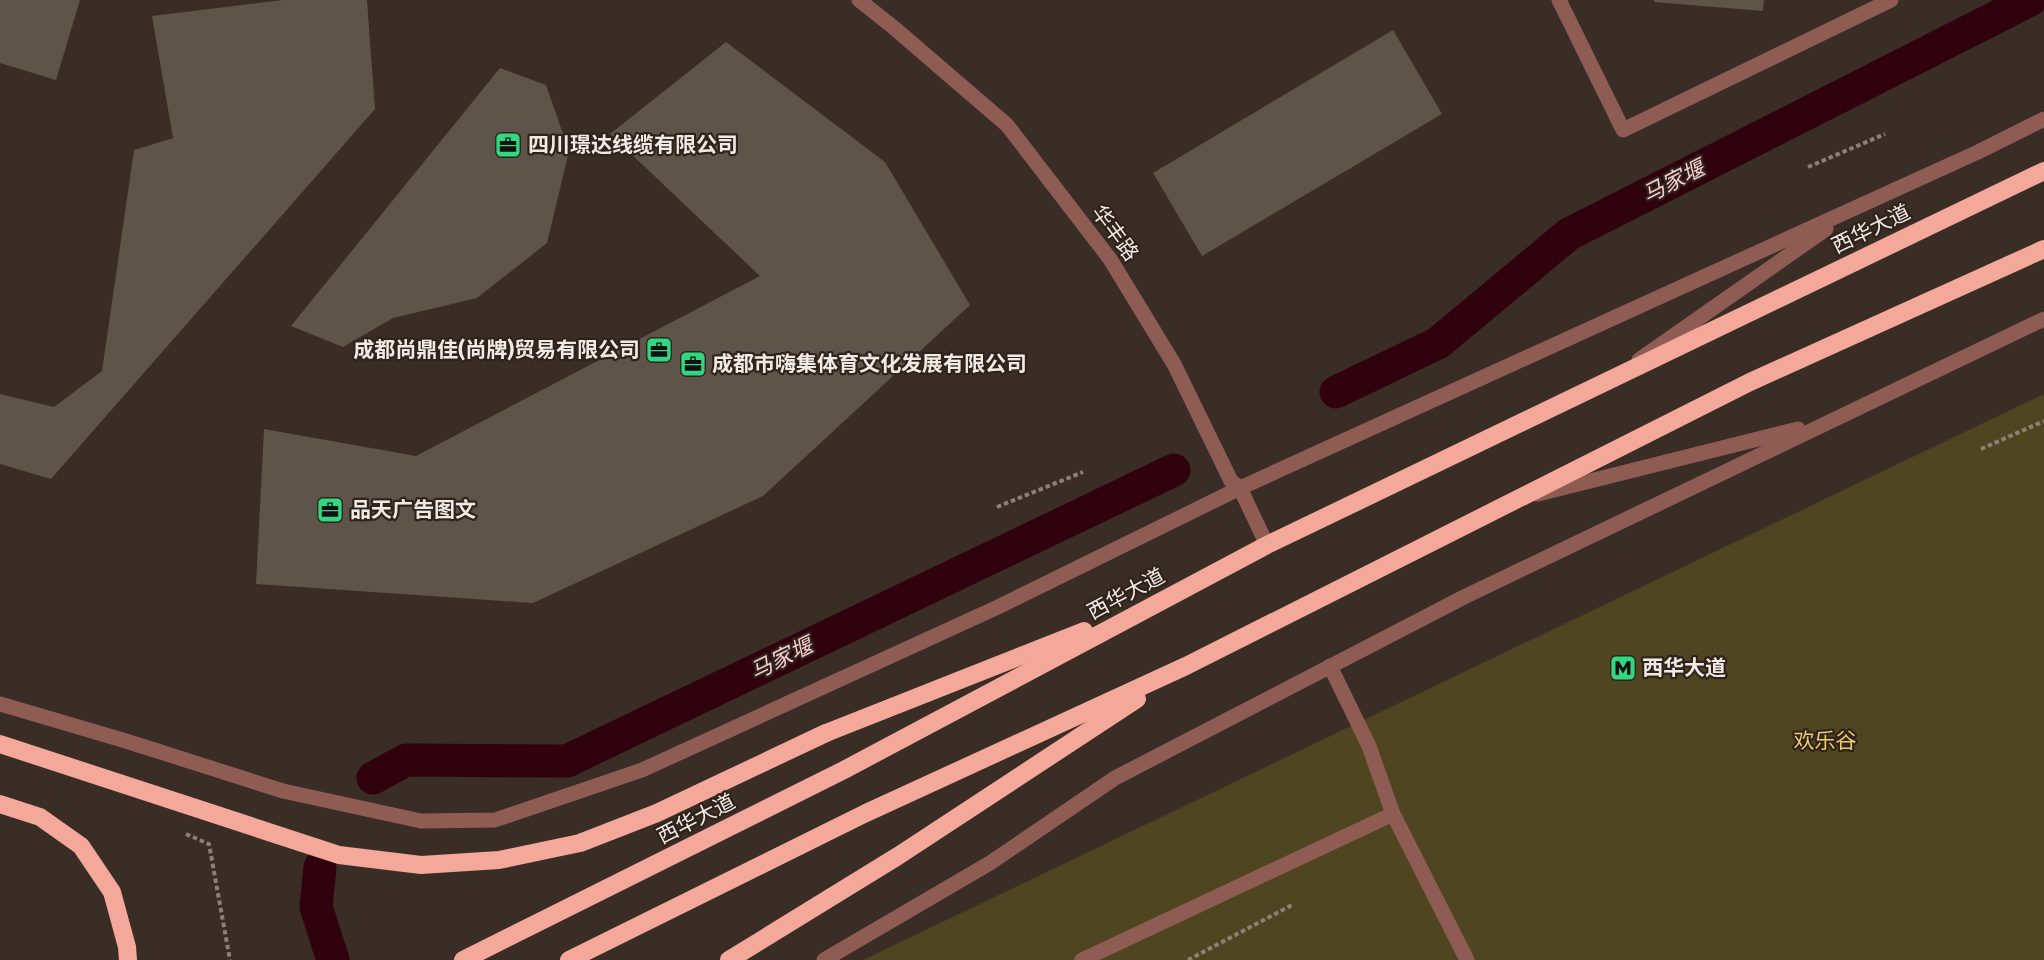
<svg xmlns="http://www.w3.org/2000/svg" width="2044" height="960" font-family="'Fira Sans','Noto Sans SC',sans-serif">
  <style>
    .green { fill: #504521 }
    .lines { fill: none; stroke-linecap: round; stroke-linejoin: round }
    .canal { stroke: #30020e; stroke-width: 33 }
    .building { fill: #5e5449 }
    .path { stroke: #8b817a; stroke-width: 4; stroke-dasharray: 4.5 3; stroke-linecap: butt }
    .minor { stroke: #8f5c53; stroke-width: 15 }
    .highway { stroke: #f3a89a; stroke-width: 18 }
    .highway-bridge { stroke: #f3a89a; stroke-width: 18 }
    .labels { text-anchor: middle; stroke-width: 4.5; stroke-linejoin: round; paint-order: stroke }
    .poi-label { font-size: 21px; font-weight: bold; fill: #f1e9e4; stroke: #2f231c; text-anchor: start }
    .street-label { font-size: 21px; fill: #f1e9e4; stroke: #2f231c }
    .park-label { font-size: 21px; fill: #e9cc6a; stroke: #2f231c }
    .water-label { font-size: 22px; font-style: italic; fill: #f9ced3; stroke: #2f231c }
  </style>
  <rect width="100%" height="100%" fill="#392d25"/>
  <path class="green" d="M2044 394V960H863Z"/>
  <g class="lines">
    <g class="canal">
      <path d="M1336 392 1438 343 1569 234 2030 0"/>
      <path d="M373 778 406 760 567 761 1174 470"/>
      <path d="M320 867 316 907 333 960"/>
    </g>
  </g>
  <g class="building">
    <path d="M0 0H80L56 80 0 63Z"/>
    <path d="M283 0H367L375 109 51 479 0 464V394L54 407 102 371 134 150 173 138 152 16Z"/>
    <path d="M1654 0H1764L1763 11 1654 2Z"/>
    <path d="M1393 30 1442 114 1202 256 1153 173Z"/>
    <path d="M726 42 885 162 970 305 763 496 533 603 256 584 264 429 416 456 760 276 610 134Z"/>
    <path d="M500 68 546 85 569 151 547 243 477 298 393 318 343 347 291 326Z"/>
  </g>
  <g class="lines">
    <g class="path">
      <path d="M1808 167 1885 134"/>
      <path d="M1981 449 2044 421"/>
      <path d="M997 507 1083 472"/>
      <path d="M186 834 209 844 230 960"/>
      <path d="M1188 960 1292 905"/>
    </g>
    <g class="minor">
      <path d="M859 0 893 27 1007 125 1110 259 1174 364 1231 481 1240 488 1267 545"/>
      <path d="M1559 0 1623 130 1891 0"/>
      <path d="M1639 360 1826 229"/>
      <path d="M1538 494 1798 429"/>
      <path d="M1330 666 1369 746 1393 814 1467 960"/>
      <path d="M0 704 126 741 283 791 421 821 495 820 642 770 998 607 1240 488 1978 152 2044 119"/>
      <path d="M824 960 990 863 1115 778 1464 597 2044 319"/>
      <path d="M1082 960 1393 814"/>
    </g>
    <g class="highway">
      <path d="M826 733 1084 631"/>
      <path d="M0 804 40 817 81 846 112 892 127 947 128 960"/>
      <path d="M463 960 844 770 1267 545 2044 171"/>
      <path d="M569 960 866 813 1186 666 1750 382 2044 249"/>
      <path d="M729 960 898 856 1137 699"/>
    </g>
    <path class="highway-bridge" d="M0 744 339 855 421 865 499 860 580 843 657 813 826 733"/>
  </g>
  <defs>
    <symbol id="office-square" viewBox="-11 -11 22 22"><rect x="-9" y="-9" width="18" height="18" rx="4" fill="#31d882" stroke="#2f231c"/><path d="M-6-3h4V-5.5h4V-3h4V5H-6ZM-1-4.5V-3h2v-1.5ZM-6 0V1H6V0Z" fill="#111"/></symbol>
    <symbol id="metro-square" viewBox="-11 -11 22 22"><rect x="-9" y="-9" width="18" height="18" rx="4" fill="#31d882" stroke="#2f231c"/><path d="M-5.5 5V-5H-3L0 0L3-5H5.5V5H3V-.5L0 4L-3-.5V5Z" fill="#111"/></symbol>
  </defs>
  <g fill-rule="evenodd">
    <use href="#office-square" x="493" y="130" width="30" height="30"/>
    <use href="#office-square" x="644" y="335" width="30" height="30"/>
    <use href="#office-square" x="678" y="349" width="30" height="30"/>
    <use href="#office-square" x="315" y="495" width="30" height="30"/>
    <use href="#metro-square" x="1608" y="653" width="30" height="30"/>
  </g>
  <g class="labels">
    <g class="poi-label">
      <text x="528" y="152">四川璟达线缆有限公司</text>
      <text x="640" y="357" text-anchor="end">成都尚鼎佳(尚牌)贸易有限公司</text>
      <text x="712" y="371">成都市嗨集体育文化发展有限公司</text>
      <text x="350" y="517">品天广告图文</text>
      <text x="1642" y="675">西华大道</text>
    </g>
    <g class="street-label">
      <text transform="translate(1871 229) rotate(-26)" y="7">西华大道</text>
      <text transform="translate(1115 233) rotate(54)" y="7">华丰路</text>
      <text transform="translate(1126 594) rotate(-28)" y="7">西华大道</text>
      <text transform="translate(696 819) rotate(-27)" y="7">西华大道</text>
    </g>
    <g class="park-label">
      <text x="1825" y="748">欢乐谷</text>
    </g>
    <g class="water-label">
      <text transform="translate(1673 181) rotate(-27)" y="8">马家堰</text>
      <text transform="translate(781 658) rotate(-26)" y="8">马家堰</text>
    </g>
  </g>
</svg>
